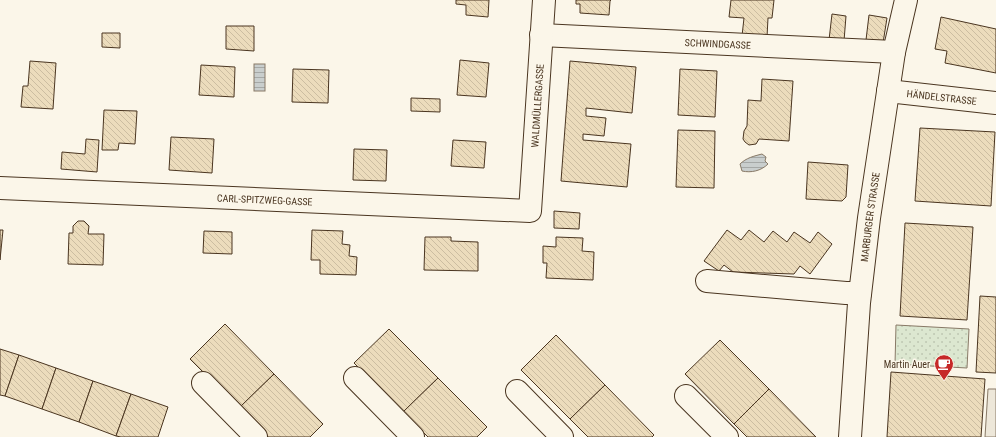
<svg xmlns="http://www.w3.org/2000/svg" width="996" height="437" font-family="'Roboto Condensed',sans-serif">
  <style>
    .park { fill: url(#park-dots); stroke: #887966 }
    .parking { fill: #ede7d9; stroke: #887966 }
    .water { fill: url(#water-rules); stroke: #887966 }
    .building { fill: url(#building-back-hatch); stroke: #4a3520 }
    .lines { fill: none; stroke-linecap: round; stroke-linejoin: round }
    .minor-casing { stroke: #4a3520; stroke-width: 24 }
    .minor { stroke: #fbf6e9; stroke-width: 22 }
    .labels { text-anchor: middle; stroke-width: 3; stroke-linejoin: round; paint-order: stroke }
    .street-label { font-size: 10px; fill: #4a3520; stroke: #fbf6e9 }
    .poi-label { font-size: 10px; fill: #4a3520; stroke: #fbf6e9; text-anchor: end }
  </style>
  <defs>
    <pattern id="park-dots" width="8" height="8" patternUnits="userSpaceOnUse"><rect width="8" height="8" fill="#dce7d0"/><path d="M2 2h.1M6 6h.1" fill="none" stroke="#bec7b2" stroke-width="1.8" stroke-linecap="round"/></pattern>
    <pattern id="water-rules" width="6" height="5" patternUnits="userSpaceOnUse"><rect width="6" height="5" fill="#c9cecd"/><path d="M0 2.5h6" fill="none" stroke="#a5a8a6"/></pattern>
    <pattern id="building-back-hatch" width="6" height="6" patternUnits="userSpaceOnUse"><rect width="6" height="6" fill="#ecdcbc"/><path d="M-1 5l2 2M0 0l6 6M5-1l2 2" fill="none" stroke="#ccbda1"/></pattern>
  </defs>
  <rect width="100%" height="100%" fill="#fbf6e9"/>
  <path class="park" d="M896 325 969 329 967 368 895 364Z"/>
  <path class="parking" d="M988 389H996V437H985Z"/>
  <g class="water">
    <rect x="254" y="64" width="11" height="27"/>
    <path d="M762 154 766 157 765 161 768 164C761 171 751 173 742 171L740 164C746 158 754 156 762 154Z"/>
  </g>
  <g class="building">
    <path d="M456 0H489L488 17 466 15V5L456 4Z"/>
    <path d="M576 0H611L610 1 609 15 580 13V4H576Z"/>
    <path d="M731 0H774L772 18H768L767 37 742 36 744 18 729 17Z"/>
    <path d="M832 14 846 16 844 41 829 40Z"/>
    <path d="M869 15 887 18 883 43 866 40Z"/>
    <path d="M941 17 996 29V73L945 63 947 51 935 49Z"/>
    <path d="M226 26H254V51L226 49Z"/>
    <path d="M102 33H120V48L102 47Z"/>
    <path d="M460 60 489 63 486 97 457 95Z"/>
    <path d="M30 61 56 63 53 109 21 107 23 86H28Z"/>
    <path d="M570 61 636 67 632 113 586 108V116L606 118 604 136 583 134V140L631 144 627 187 561 181Z"/>
    <path d="M201 65 235 67 234 97 199 95Z"/>
    <path d="M293 69 329 70 328 103 292 102Z"/>
    <path d="M680 69 717 71 715 117 678 115Z"/>
    <path d="M762 79 793 81 789 141 759 139 756 144 749 145 745 142 743 139 744 131 747 126 748 100 761 101Z"/>
    <path d="M411 98 440 99V112L411 111Z"/>
    <path d="M104 110 137 111 135 144 119 143 118 150H102Z"/>
    <path d="M920 128 995 132 991 206 915 201Z"/>
    <path d="M678 130 715 131 714 188 676 187Z"/>
    <path d="M171 137 214 139 212 173 169 170Z"/>
    <path d="M86 139 99 140 97 172 61 169 62 152 85 154Z"/>
    <path d="M453 140 486 142 484 168 451 166Z"/>
    <path d="M354 149 387 150 386 181 353 180Z"/>
    <path d="M808 162 848 165 846 197 842 201 806 199Z"/>
    <path d="M554 211 580 213 579 229 554 228Z"/>
    <path d="M78 221H84L89 226 88 234H104L103 265 68 264 69 233H73V226Z"/>
    <path d="M905 223 973 227 967 320 900 316Z"/>
    <path d="M0 230H3L0 260Z"/>
    <path d="M312 230 343 231 342 244 350 245 349 256 357 257 356 275 320 274V260H311Z"/>
    <path d="M727 230 741 240 749 230 764 242 773 231 787 242 794 232 810 243 818 232 832 244 810 274 800 266 794 274 733 272 724 265 719 271 704 261Z"/>
    <path d="M204 231 232 232V254L203 253Z"/>
    <path d="M425 237H451V241L478 242V271L424 270Z"/>
    <path d="M556 237 583 238 582 251 594 252 593 280 546 278 547 263H543V246L556 247Z"/>
    <path d="M980 296 996 297V373L976 372Z"/>
    <path d="M225 324 274 374 239 408 190 359Z"/>
    <path d="M389 329 438 378 403 412 354 363Z"/>
    <path d="M556 335 605 385 570 419 521 370Z"/>
    <path d="M720 340 769 389 734 424 685 374Z"/>
    <path d="M0 349 19 355 5 396 0 395Z"/>
    <path d="M19 355 56 368 42 409 5 396Z"/>
    <path d="M56 368 93 381 79 422 42 409Z"/>
    <path d="M891 372 985 379 981 437H887Z"/>
    <path d="M274 374 323 424 310 437H267L239 408Z"/>
    <path d="M438 378 487 427 477 437H428L403 412Z"/>
    <path d="M93 381 131 394 116 436 79 422Z"/>
    <path d="M605 385 654 435 652 437H588L570 419Z"/>
    <path d="M769 389 816 437H747L734 424Z"/>
    <path d="M131 394 168 407 158 437H121L116 436Z"/>
  </g>
  <g class="lines">
    <defs>
      <g id="minor">
        <path id="s1" d="M541 35 894 52"/>
        <path id="s2" d="M888 91 996 103"/>
        <path id="s3" d="M0 188 530 211 544 0"/>
        <path d="M707 281 846 293H860"/>
        <path d="M355 378 413 437"/>
        <path d="M203 383 256 437"/>
        <path d="M517 391 562 437"/>
        <path d="M686 396 727 437"/>
        <path id="s4" d="M850 437 859 303 869 218 894 52 906 0"/>
      </g>
    </defs>
    <use href="#minor" class="minor-casing"/>
    <use href="#minor" class="minor"/>
  </g>
  <defs>
    <symbol id="cafe-pin" viewBox="-11 -11 22 30"><path d="M0 17L-7.5 6A9.5 9.5 0 1 1 7.5 6Z" fill="#c62828" stroke="#fbf6e9"/><path d="M-5.5-4.5H6V0H3Q3 3.5 0 3.5H-2.5Q-5.5 3.5-5.5 0ZM3-3.2v2h1.7v-2ZM-6 4.5H4V6H-6Z" fill="#fff"/></symbol>
  </defs>
  <g fill-rule="evenodd">
    <use href="#cafe-pin" x="933" y="353" width="22" height="30"/>
  </g>
  <g class="labels">
    <g class="street-label">
      <text dy="4" stroke="none"><textPath href="#s1" startOffset="177">SCHWINDGASSE</textPath></text>
      <text dy="4" stroke="none"><textPath href="#s2" startOffset="54">HÄNDELSTRASSE</textPath></text>
      <text dy="4" stroke="none"><textPath href="#s3" startOffset="636">WALDMÜLLERGASSE</textPath></text>
      <text dy="4" stroke="none"><textPath href="#s3" startOffset="265">CARL-SPITZWEG-GASSE</textPath></text>
      <text dy="4" stroke="none"><textPath href="#s4" startOffset="221">MARBURGER STRASSE</textPath></text>
    </g>
    <g class="poi-label">
      <text x="930" y="368">Martin Auer</text>
    </g>
  </g>
</svg>
